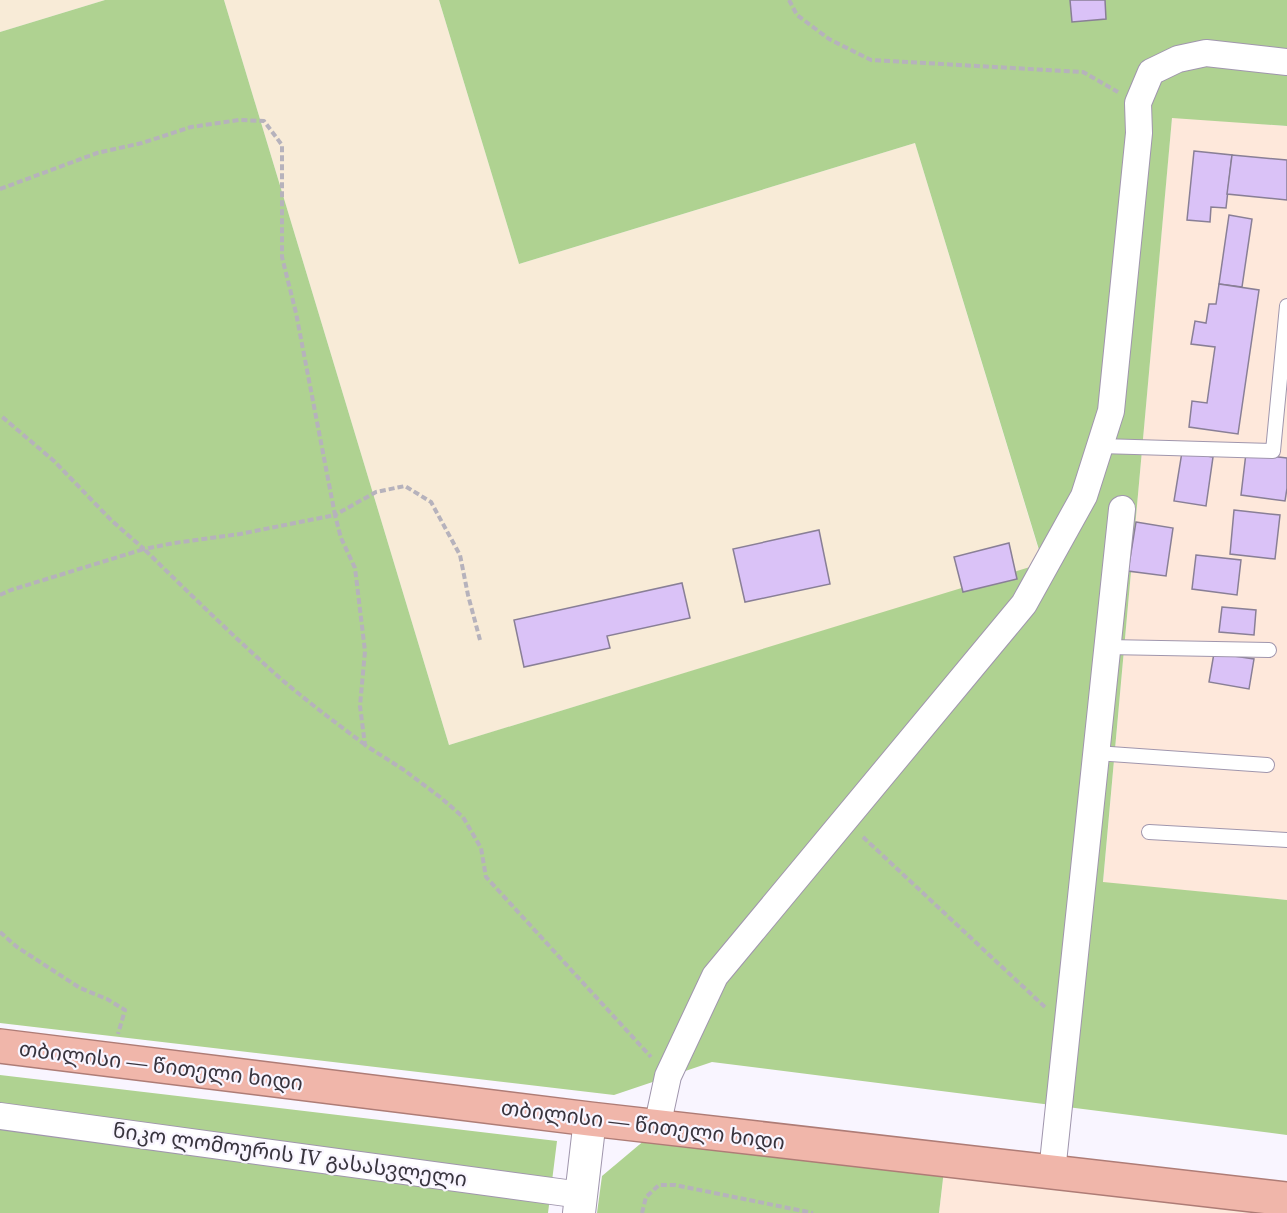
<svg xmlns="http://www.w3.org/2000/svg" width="1287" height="1213" font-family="'Noto Serif','Noto Sans Georgian',serif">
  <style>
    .commercial { fill: #fee8db }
    .industrial { fill: #f8ebd7 }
    .green { fill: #afd291 }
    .building { fill: #dac2f7; stroke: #897f96; stroke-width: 1.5 }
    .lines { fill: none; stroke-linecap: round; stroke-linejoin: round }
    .service-casing { stroke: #a096ad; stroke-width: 16 }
    .minor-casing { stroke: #a096ad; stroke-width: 28 }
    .tertiary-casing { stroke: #a096ad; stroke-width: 34 }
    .trunk-casing { stroke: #ae7c76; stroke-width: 36 }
    .path { stroke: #b6b2bc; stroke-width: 4; stroke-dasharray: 6 3; stroke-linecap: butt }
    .service { stroke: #fff; stroke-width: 14 }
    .minor { stroke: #fff; stroke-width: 26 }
    .tertiary { stroke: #fff; stroke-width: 32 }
    .trunk { stroke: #f0b6aa; stroke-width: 33 }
    .labels { text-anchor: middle; stroke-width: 4.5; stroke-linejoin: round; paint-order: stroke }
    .street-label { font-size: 21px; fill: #38343e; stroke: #f9f5ff }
  </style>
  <rect width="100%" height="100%" fill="#f9f5ff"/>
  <g class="commercial">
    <path d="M1172 117 1287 126V900L1103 883Z"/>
    <path d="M944 1170 1285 1213H939Z"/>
  </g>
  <g class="industrial">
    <path d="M0 0H105L0 32Z"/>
    <path d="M224 0H439L519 264 915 143 1043 564 449 745Z"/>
  </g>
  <g class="green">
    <path d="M105 0H224L449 745 1043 563 915 143 519 264 439 0H1287V126L1172 118 1103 882 1287 900V1135L712 1062 614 1095 0 1023V32Z"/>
    <path d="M0 1075 557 1141 548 1213H0Z"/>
    <path d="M652 1134 944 1170 939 1213H597L602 1176Z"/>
  </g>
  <g class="building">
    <path d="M1070 0H1105L1106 19 1072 22Z"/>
    <path d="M1194 151 1232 155 1226 208 1211 207 1210 222 1187 220Z"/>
    <path d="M1232 155 1287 160V200L1227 194Z"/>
    <path d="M1229 215 1252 219 1242 287 1219 284Z"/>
    <path d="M1219 284 1259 290 1238 434 1189 427 1192 401 1207 403 1215 347 1191 344 1195 321 1206 323 1209 304H1216Z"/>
    <path d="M1182 452 1213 457 1206 506 1174 501Z"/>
    <path d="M1246 453 1287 458V488L1285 501 1241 495Z"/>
    <path d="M1234 510 1280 515 1275 559 1230 554Z"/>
    <path d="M1136 522 1173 528 1166 576 1128 571Z"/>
    <path d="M819 530 830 584 745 602 733 549Z"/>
    <path d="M1009 543 1017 579 963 592 954 557Z"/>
    <path d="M1196 555 1241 560 1237 595 1192 589Z"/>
    <path d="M682 583 690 618 607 636 610 648 524 667 514 620Z"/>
    <path d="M1222 607 1256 610 1254 635 1219 632Z"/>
    <path d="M1214 653 1254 659 1249 689 1209 682Z"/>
  </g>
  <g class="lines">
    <defs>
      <g id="service">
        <path d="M1100 446 1273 451 1287 306"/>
        <path d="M1107 647 1269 650"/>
        <path d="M1096 753 1267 765"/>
        <path d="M1149 832 1287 840"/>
      </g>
      <g id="minor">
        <path d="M0 1116 581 1195"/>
        <path d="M657 1127 668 1076 715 976 1024 604 1084 496 1111 411 1139 133 1138 103 1151 72 1178 59 1206 53 1287 62"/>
        <path d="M1052 1172 1122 509"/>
      </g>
      <path id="tertiary" d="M579 1213 590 1119"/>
      <path id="trunk" d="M0 1046 590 1119 1287 1199"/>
    </defs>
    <use href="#service" class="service-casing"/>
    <use href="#minor" class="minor-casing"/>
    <use href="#tertiary" class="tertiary-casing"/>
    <use href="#trunk" class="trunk-casing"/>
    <g class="path">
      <path d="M789 0 797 15 829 39 871 60 1083 72 1118 92"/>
      <path d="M0 189 97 153 142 143 191 127 239 120 264 121 282 145V257L296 313 335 515 240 534 174 543 144 549 112 521 54 461 0 415"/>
      <path d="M0 595 11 590 144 549C189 593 234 637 281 679 308 702 336 723 364 744"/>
      <path d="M480 640 468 595 460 555 431 502 405 486 376 492 335 515 341 538 355 568 365 651 360 706 365 745 404 770 440 797 463 817 481 848 486 877 651 1057"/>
      <path d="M863 837 1046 1008"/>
      <path d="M0 932 17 947 80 988 107 999 125 1010 118 1034"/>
      <path d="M642 1213 646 1197 659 1185H675L813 1213"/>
    </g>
    <use href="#service" class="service"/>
    <use href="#minor" class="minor"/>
    <use href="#tertiary" class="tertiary"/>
    <use href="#trunk" class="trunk"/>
  </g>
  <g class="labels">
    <g class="street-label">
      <text transform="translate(161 1066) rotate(7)" y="7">თბილისი — წითელი ხიდი</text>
      <text transform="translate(643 1125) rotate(7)" y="7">თბილისი — წითელი ხიდი</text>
      <text transform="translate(290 1155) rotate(8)" y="7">ნიკო ლომოურის IV გასასვლელი</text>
    </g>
  </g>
</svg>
